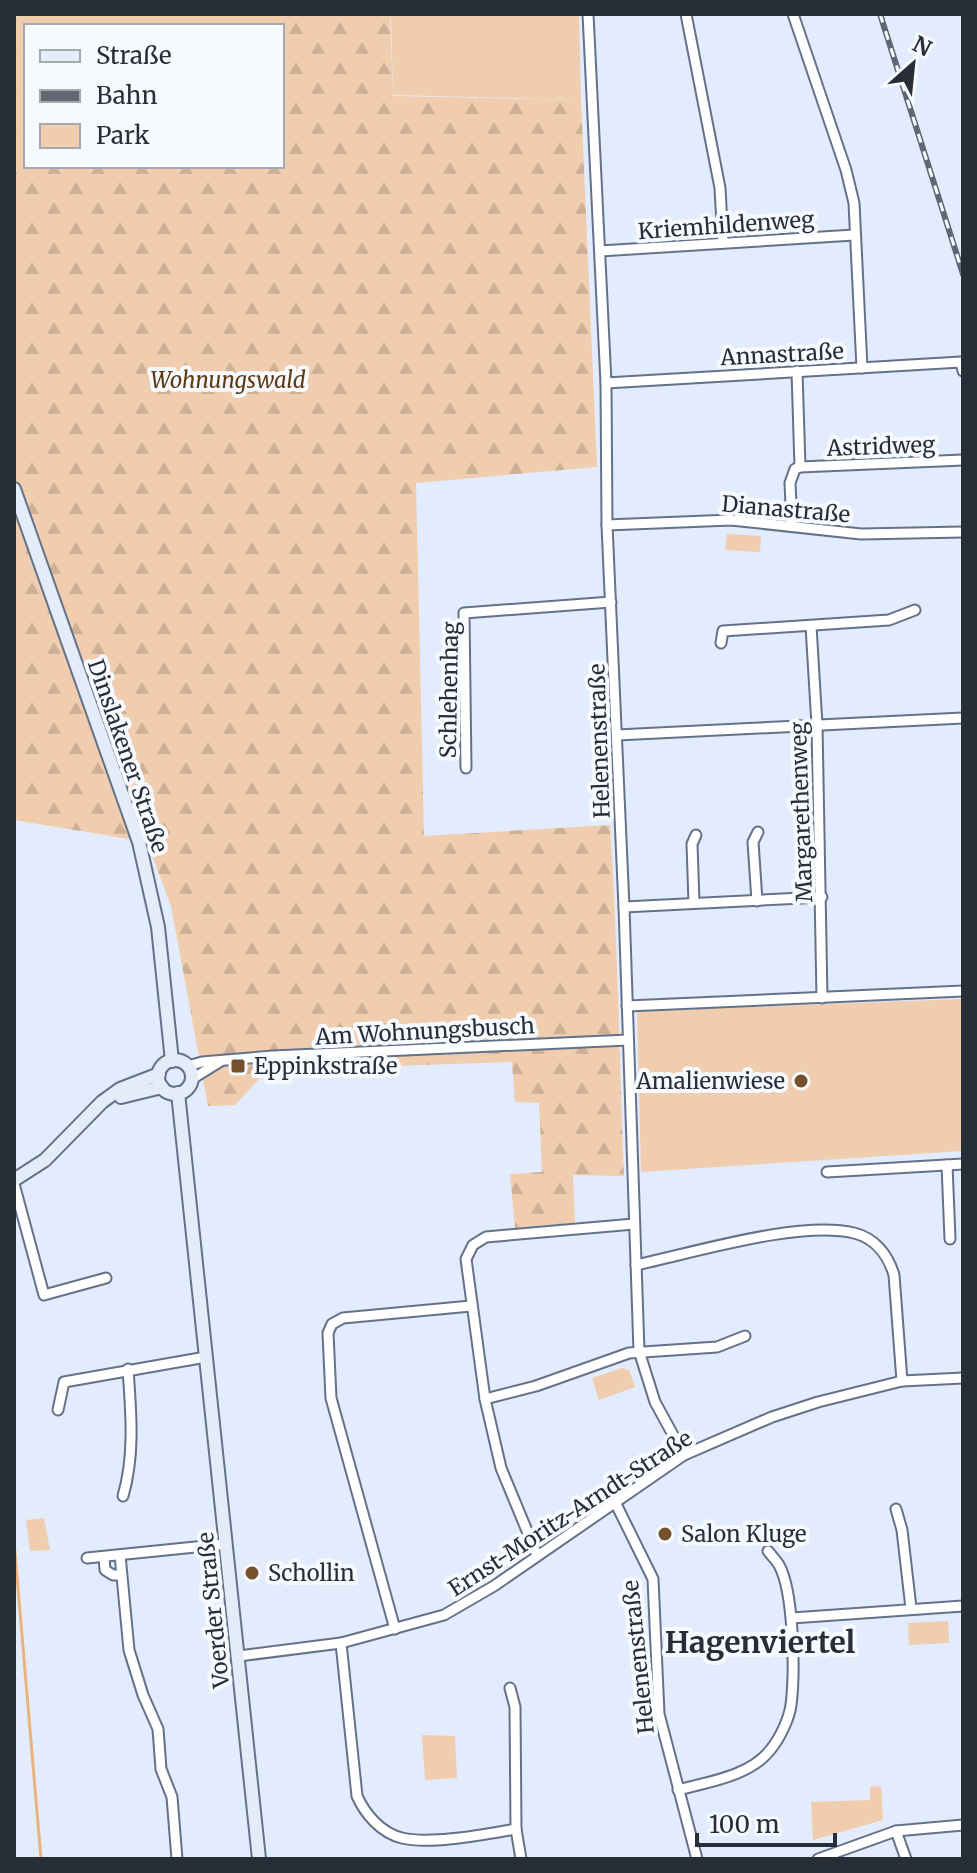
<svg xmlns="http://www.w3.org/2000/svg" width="977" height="1873" font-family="Merriweather,serif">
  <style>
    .green { fill: #efcdae }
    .forest { fill: url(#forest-firs); fill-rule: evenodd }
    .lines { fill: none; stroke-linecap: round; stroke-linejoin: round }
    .stream { stroke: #eab27f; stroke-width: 3 }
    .street-casing { stroke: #647289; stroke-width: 13 }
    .secondary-casing { stroke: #647289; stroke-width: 16 }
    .street { stroke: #fff; stroke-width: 9 }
    .secondary { stroke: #e4ecf9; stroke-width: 12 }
    .rail-casing { stroke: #606773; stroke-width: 6 }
    .rail { stroke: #f6f9fe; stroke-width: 3; stroke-dasharray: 9; stroke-linecap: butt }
    .poi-dot { fill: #75502b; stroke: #f6f9fe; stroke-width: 3 }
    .labels { text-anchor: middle; stroke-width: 8; stroke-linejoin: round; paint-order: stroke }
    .street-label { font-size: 22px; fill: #282e38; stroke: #f6f9fe }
    .park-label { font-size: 22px; font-style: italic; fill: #5f3a13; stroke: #f6f9fe }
    .poi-label { font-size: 22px; fill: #282e38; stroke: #f6f9fe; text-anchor: start }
    .district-label { font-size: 30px; font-weight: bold; fill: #282e38; stroke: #f6f9fe }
  </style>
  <defs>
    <pattern id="forest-firs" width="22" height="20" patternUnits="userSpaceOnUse" patternTransform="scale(2)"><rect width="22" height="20" fill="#efcdae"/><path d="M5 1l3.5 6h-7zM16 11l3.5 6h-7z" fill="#cdb096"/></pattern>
  </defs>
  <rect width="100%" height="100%" fill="#e3ecfc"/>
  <g class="green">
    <path d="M391 14H579L581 100 393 95Z"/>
    <path d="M727 534 761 536 760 552 725 550Z"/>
    <path d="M963 999V1151L641 1172 637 1011Z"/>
    <path d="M622 1368 629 1370 635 1387 599 1400 592 1378Z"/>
    <path d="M44 1518 50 1550 30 1551 26 1520Z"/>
    <path d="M948 1621 949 1643 909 1645 908 1623Z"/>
    <path d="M422 1735 455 1736 457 1778 425 1780Z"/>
    <path d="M881 1786 883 1820 813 1840 811 1802 870 1800V1787Z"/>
  </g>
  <path class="forest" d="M14 14H390L393 96 581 100 597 467 416 483 424 836 610 825C618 942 619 1059 624 1176L573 1175 575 1223 515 1228 510 1174 542 1172 539 1103 515 1102 512 1062 394 1066 372 1053 275 1062 235 1105 208 1106 171 906 147 842 14 820ZM26 26H282V166H26Z"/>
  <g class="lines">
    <path class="stream" d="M14 1541 41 1859"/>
    <defs>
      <g id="street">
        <path d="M588 14 606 383 607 525 624 907 639 1351 655 1402 684 1455"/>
        <path d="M686 14 720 188 723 243"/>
        <path d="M793 14 846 170 854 203 862 368"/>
        <path d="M600 251 854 235"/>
        <path d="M797 371 800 467"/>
        <path d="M606 383 961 362 963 371"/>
        <path d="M607 525 731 520 861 534 963 532"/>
        <path d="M792 526 790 483 795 469 800 467 963 460"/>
        <path d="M811 626 817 725 822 998"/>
        <path d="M721 643 723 631 889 620 915 610"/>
        <path d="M617 735 963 718"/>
        <path d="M466 768 464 613 611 602"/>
        <path d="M757 901 753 842 758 832"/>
        <path d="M694 903 692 844 696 835"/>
        <path d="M624 907 822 897"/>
        <path d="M627 1006 963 991"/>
        <path d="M188 1066 202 1062 273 1056 628 1040"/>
        <path d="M192 1079 221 1061"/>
        <path d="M947 1165 950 1239"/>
        <path d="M827 1172 963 1164"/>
        <path d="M14 1184 44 1295 106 1278"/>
        <path d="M636 1265C693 1253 799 1220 854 1233 875 1238 888 1255 894 1275L902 1381"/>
        <path d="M485 1399 536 1386 629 1353 717 1347 745 1336"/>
        <path d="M58 1410 64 1382 206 1357"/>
        <path d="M123 1496C135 1455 131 1412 128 1369"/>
        <path d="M615 1502 653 1579 659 1714 697 1859"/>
        <path d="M896 1509 902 1530 911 1608"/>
        <path d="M120 1555 129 1650 143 1695 158 1729 161 1769 172 1797 177 1859"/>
        <path d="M537 1555 501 1468 485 1399 466 1259 473 1245 486 1237 634 1224"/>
        <path d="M104 1557 105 1570 113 1575H121"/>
        <path d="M87 1558 225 1544"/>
        <path d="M792 1618 963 1606"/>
        <path d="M395 1629 331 1398 328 1333 332 1324 343 1318 471 1306"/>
        <path d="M341 1643 357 1796C365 1814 381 1833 402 1838 431 1845 486 1834 516 1829"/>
        <path d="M239 1656 341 1643 444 1615 494 1586 684 1455 772 1417 818 1402 902 1381 963 1378"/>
        <path d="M510 1688 515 1707 516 1829 521 1859"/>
        <path d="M678 1790C708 1782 751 1776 771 1749 780 1738 789 1719 791 1705 795 1673 794 1592 779 1565 776 1560 771 1555 768 1551"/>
        <path d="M896 1831 906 1859"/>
        <path d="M818 1859 896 1831 963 1825"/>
      </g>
      <g id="secondary">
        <path d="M14 489 139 842 158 927 172 1061"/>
        <circle cx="175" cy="1077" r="17"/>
        <path d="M178 1093 259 1859"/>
        <path d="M121 1097 162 1087"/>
        <path d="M14 1180 45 1160 102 1102 120 1089 159 1074"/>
      </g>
    </defs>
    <use href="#street" class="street-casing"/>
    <use href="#secondary" class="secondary-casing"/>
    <use href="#street" class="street"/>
    <use href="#secondary" class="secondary"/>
    <defs>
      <path id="rail" d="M880 14 963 274"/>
    </defs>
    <use href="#rail" class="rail-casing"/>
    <use href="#rail" class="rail"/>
  </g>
  <g class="poi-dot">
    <rect x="230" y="1058" width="16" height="16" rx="4"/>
    <circle cx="801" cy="1081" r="8"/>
    <circle cx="665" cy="1534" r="8"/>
    <circle cx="252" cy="1573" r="8"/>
  </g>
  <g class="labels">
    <g class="street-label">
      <text transform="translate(726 225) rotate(-4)" y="8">Kriemhildenweg</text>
      <text transform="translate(782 354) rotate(-3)" y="8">Annastraße</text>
      <text transform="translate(881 446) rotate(-2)" y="8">Astridweg</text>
      <text transform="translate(786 509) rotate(5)" y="8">Dianastraße</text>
      <text transform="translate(449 690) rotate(-89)" y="8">Schlehenhag</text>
      <text transform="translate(599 741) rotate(-92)" y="8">Helenenstraße</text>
      <text transform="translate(128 756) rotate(71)" y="8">Dinslakener Straße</text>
      <text transform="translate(801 812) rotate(-92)" y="8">Margarethenweg</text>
      <text transform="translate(425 1031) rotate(-3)" y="8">Am Wohnungsbusch</text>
      <text transform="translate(570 1513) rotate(-33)" y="8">Ernst-Moritz-Arndt-Straße</text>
      <text transform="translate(213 1610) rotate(-96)" y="8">Voerder Straße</text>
      <text transform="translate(638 1657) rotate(-96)" y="8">Helenenstraße</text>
    </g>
    <g class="park-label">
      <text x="228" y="388">Wohnungswald</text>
    </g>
    <g class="poi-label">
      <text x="254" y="1074">Eppinkstraße</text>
      <text x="785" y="1089" text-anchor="end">Amalienwiese</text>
      <text x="681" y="1542">Salon Kluge</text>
      <text x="268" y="1581">Schollin</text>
    </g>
    <g class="district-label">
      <text x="760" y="1653">Hagenviertel</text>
    </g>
  </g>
  <rect width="977" height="1873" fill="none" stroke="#282e38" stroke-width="32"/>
  <rect x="24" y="24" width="260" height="144" fill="#f6f9fe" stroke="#a4a8af" stroke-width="2"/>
  <rect x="40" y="50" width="40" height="12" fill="#e4ecf9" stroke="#a4a8af" stroke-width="2"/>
  <text x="96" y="64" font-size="24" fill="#282e38">Straße</text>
  <rect x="40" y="90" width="40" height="12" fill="#606773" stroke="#a4a8af" stroke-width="2"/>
  <text x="96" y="104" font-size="24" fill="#282e38">Bahn</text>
  <rect x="40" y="124" width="40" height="24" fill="#efcdae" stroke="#a4a8af" stroke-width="2"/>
  <text x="96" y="144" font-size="24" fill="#282e38">Park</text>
  <g transform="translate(913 64) rotate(27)" stroke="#f6f9fe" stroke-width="6" paint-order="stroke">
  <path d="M0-6L14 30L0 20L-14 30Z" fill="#282e38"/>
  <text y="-12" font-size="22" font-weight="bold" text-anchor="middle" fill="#282e38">N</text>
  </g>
  <path d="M697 1833v12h138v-12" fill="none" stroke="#282e38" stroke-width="4"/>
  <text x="709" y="1833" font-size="24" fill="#282e38" stroke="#f6f9fe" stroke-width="6" paint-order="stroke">100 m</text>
</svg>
